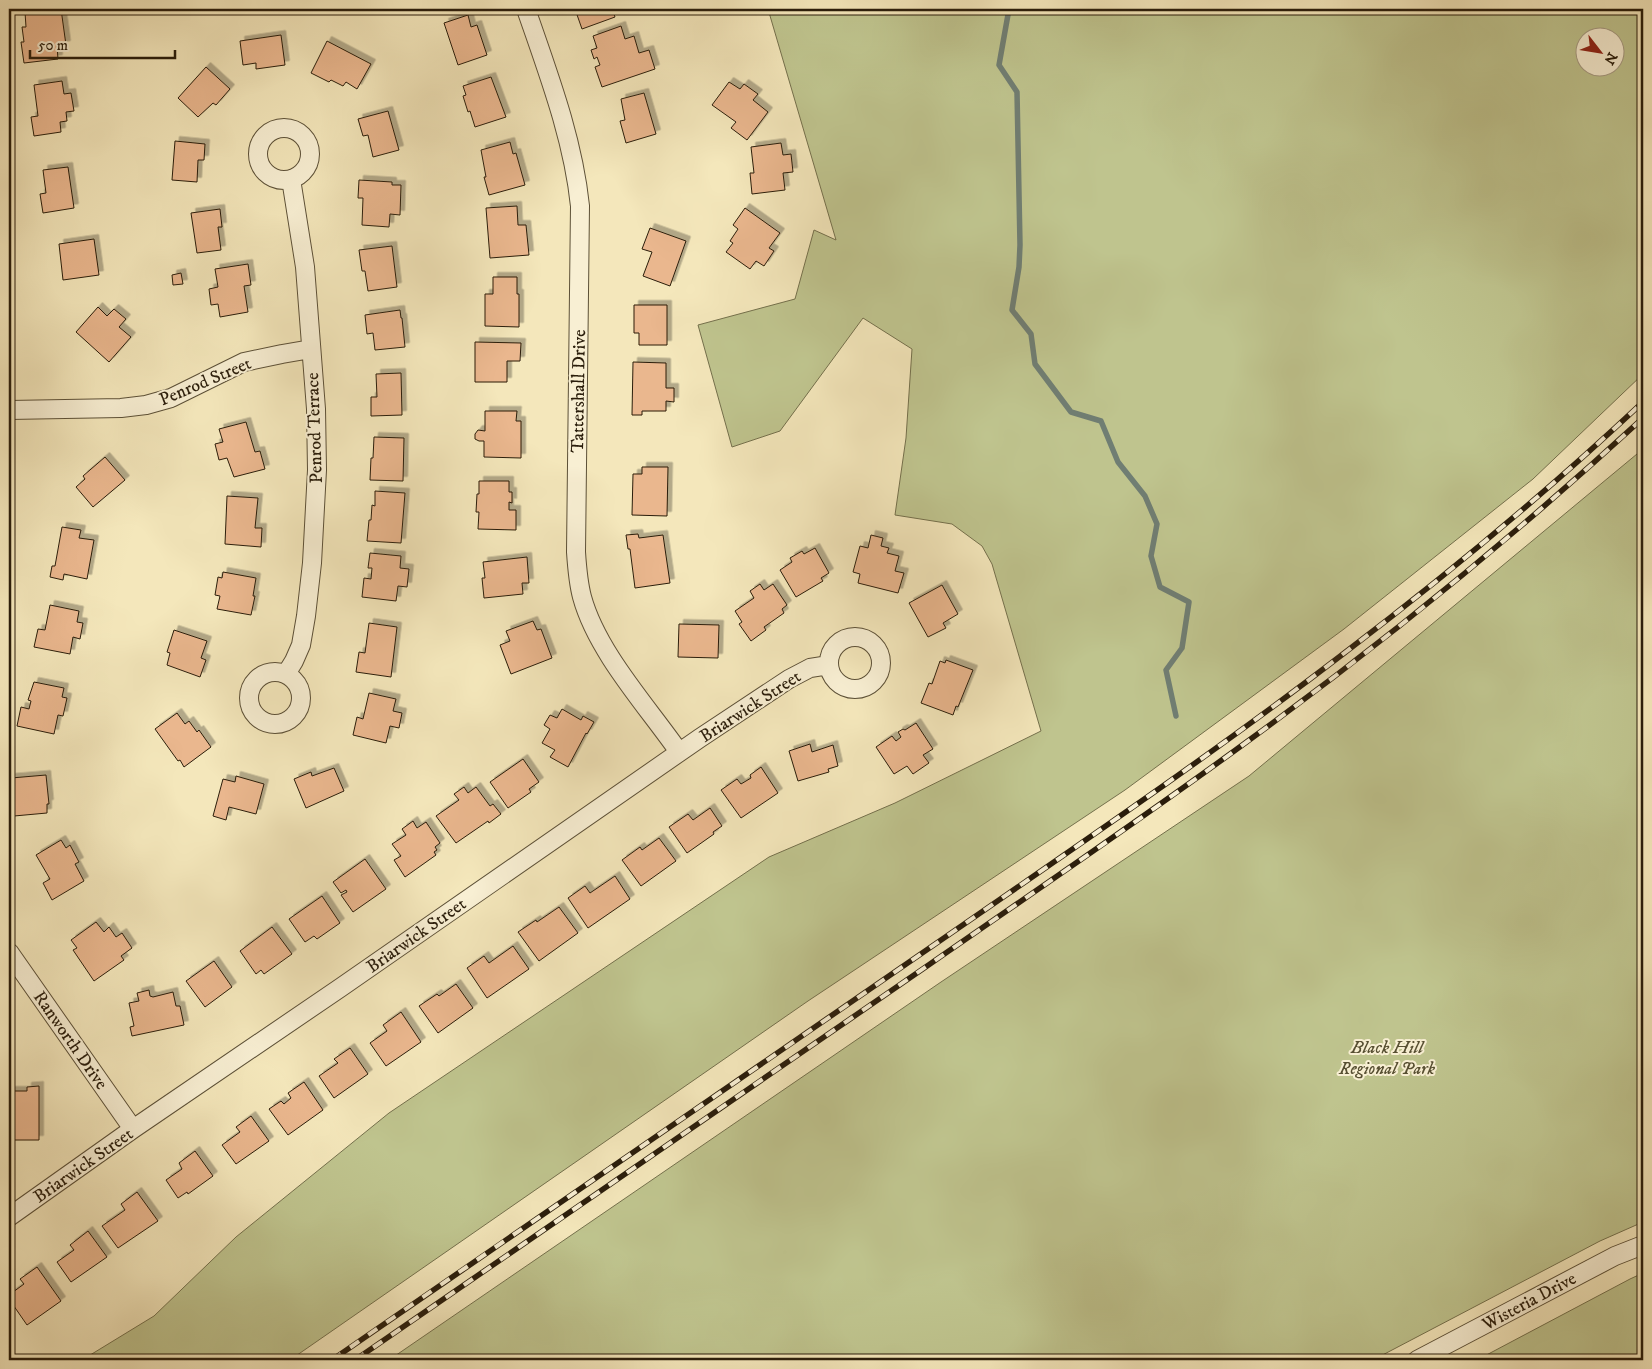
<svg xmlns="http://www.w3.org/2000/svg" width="1652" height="1369" font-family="'IM FELL DW Pica',serif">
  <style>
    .green { fill: #bfc48e; stroke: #74704c; fill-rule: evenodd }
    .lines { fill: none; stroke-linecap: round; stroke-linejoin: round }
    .stream { stroke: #707e73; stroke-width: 5.5 }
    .building { fill: #eab78e; stroke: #2a1d0b; filter: url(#shadow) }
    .street-casing { stroke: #5c5037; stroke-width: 20 }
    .street { stroke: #f8efd3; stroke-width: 18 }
    .rail-casing { stroke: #2a1d0b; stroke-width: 5.5 }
    .rail { stroke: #f8efd3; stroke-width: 4; stroke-dasharray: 11; stroke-linecap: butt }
    .labels { text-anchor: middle; stroke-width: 4; stroke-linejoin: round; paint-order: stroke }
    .street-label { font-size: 18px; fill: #2a1d0b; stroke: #f8efd3 }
    .park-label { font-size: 18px; font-style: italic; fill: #574f32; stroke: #f8efd3 }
  </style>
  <defs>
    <filter id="shadow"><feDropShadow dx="4.5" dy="-4.5" stdDeviation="0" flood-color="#0004"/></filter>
  </defs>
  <rect width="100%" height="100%" fill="#f4e7bb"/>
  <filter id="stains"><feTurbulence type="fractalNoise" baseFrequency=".004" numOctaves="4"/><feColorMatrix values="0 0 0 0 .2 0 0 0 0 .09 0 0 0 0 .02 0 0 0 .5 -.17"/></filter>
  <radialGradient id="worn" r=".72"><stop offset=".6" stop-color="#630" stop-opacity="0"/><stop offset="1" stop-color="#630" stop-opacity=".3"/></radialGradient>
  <path class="green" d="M768,9h875v365l-110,105 -189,150 -219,161 -317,211 -518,359h-208l72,-44 82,-79 153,-124 380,-256 126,-54 146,-72 -49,-167 -10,-18 -30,-22 -57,-9 11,-77 6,-89 -49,-31 -83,113 -48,16 -34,-122 97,-26 19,-69 22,10zM1584,38h30v30h-30z
    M1643,449v773l-43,19 -227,119h-984l552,-378 308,-206z
    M1643,1273v87h-166l153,-81z"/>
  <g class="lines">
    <path class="stream" d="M1009,9l-10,56 18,27 3,153 -1,22 -7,43 19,24 4,30 36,48 30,9 17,41 27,34 12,28 -6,32 9,31 29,15 -7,46 -16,22 10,46"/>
  </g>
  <path class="building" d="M51,9h10l5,36 -9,1 1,13 -34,4 -3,-21h3l-2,-15h4l-1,-15z
    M80,9h9l1,2 -10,1z
    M575,9h37l3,8 -33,12z
    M468,15l3,12 6,-2 10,30 -29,10 -14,-42z
    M621,26l4,13 9,-3 5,17 10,-3 6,19 -53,18 -7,-20 5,-2 -3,-8 -3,2 -3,-9 6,-2 -4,-12z
    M281,35l4,30 -29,4v-6l-13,2 -3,-24z
    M327,41l44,23 -14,25 -11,-7 -3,4 -12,-6 -2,2 -18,-9z
    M206,67l24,22 -14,16 -3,-2 -15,14 -20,-19z
    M491,77l15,40 -31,10 -5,-16 -2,1 -5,-16 3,-1 -3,-9z
    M62,81l2,13 7,-1 3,18 -8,1 1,9 -7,1 1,10 -27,4 -3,-19 7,-1 -4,-31z
    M729,82l11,7 4,-5 14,10 -5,6 15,12 -21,28 -16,-12 5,-6 -24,-17z
    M644,93l12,41 -30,9 -6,-22 5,-1 -4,-21z
    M388,111l11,39 -26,7 -5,-22 -5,1 -5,-17z
    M175,141l30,3 -1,16h-6l-1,22 -25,-2z
    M510,142l3,12 3,-1 9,32 -36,10 -5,-18h2l-5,-27z
    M781,143l2,12 8,-1 2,18 -10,1 2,17 -33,4 -2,-21h4l-3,-26z
    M68,167l6,41 -31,5 -3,-19 6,-1 -3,-23z
    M359,180l33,2v3h9l-1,30 -10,-1 -1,13 -27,-2 1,-27h-5z
    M517,206l1,19h8l3,30 -39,3 -4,-50z
    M745,208l35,25 -11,15 5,3 -10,15 -8,-5 -6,8 -24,-17 7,-9 -3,-2 8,-12 -5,-4z
    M220,209l2,18h-4l3,23 -24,3 -6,-40z
    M650,228l36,13 -16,45 -27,-10 9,-24 -10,-3z
    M94,239l5,36 -36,5 -4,-36z
    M392,246l5,41 -29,4 -3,-20h-3l-3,-21z
    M248,264l3,21 -7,1 4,26 -28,5 -2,-13 -7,1 -2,-16 9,-2 -3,-18z
    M181,273l2,11 -10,1 -1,-10z
    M493,277h24v17h2v33l-34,-1v-32h8z
    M634,305h33v40h-28v-12h-5z
    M98,307l9,9 7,-7 12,10 -7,8 12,10 -22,25 -33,-30z
    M400,310l1,8h1l3,29 -30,3 -2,-17 -6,1 -2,-19z
    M475,342l46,1 -1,18h-13v21h-32z
    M633,362l33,1v25h8v14l-8,-1v10h-24v4h-10z
    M401,373l1,42 -31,1v-19h6l-1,-23z
    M485,411h32l-1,10h5v37l-37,-1v-16h-5l-4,-2v-5l3,-4 7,1z
    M246,422l9,30 5,-1 5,18 -31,8 -7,-19 -8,2 -4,-16 8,-2 -4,-13z
    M374,437l30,1 -1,43 -33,-1 1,-22h2z
    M105,457l20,23 -32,27 -17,-20 9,-8 -2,-3z
    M642,467h26l-1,49 -35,-1 1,-41h9z
    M479,481h30v11h3v11l-3,-1v8h7v20l-38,-1 1,-17h-3l1,-18h2z
    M375,491l30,2 -4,50 -34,-2 2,-21h2l1,-15 3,1z
    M227,496l31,2 -3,30h7l-1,19 -36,-3z
    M62,527l19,3 -2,8 15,2 -7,39 -23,-5 -1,6 -13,-3 2,-11h3z
    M638,534l1,4 24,-3 7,48 -35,5 -5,-39h-2l-2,-14z
    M871,535l12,3 -2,8 8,2 -2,5 12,3 -4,15 9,2 -6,20 -40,-10 2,-9 -7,-2 7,-26 8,2z
    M815,548l14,25 -8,5 2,3 -27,16 -16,-27 12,-8 -2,-4 12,-7 2,3z
    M370,553l31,3 -1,12 9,1 -2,18 -9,-1 -2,15 -34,-4 2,-19 7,1 1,-11h-4z
    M527,557l2,26h-7l1,11 -39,4 -2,-20h3l-2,-16z
    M223,572l33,6 -3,18h2l-4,19 -34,-6 3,-13 -5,-1 3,-18 4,1z
    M760,584l4,6 9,-6 14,21 -5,4 2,4 -20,14 2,3 -15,11 -12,-17 3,-2 -7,-11 19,-13 -4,-7z
    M942,585l16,29 -15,9 3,5 -18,9 -19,-34z
    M50,605l29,6 -2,11 6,1 -3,16 -7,-2 -3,17 -36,-7 4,-18 7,1z
    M533,621l4,9 4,-1 11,29 -41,16 -11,-29 10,-4 -4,-10z
    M369,623l28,4 -6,50 -35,-5 3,-20 6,1z
    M679,624l40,1 -1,33 -40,-1z
    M174,630l33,11 -6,17 5,2 -6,17 -33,-12 3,-12 -3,-1z
    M946,660l27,10 -15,37 -2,-1 -3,9 -32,-12 8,-20 3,1 8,-23 5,2z
    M34,682l30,6 -2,9 5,1 -4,18 -5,-1 -4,19 -37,-8 4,-19 8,2 2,-8 -3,-1z
    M369,693l27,6 -3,12 9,2 -3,15 -9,-2 -4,17 -33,-8 4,-18 6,2z
    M562,709l19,11 2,-4 11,6 -7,12 -1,-1 -18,34 -18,-10 5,-7 -13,-7 8,-14 -6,-4 6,-10 7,3z
    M177,713l8,11 4,-3 8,11 2,-2 12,17 -27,20 -4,-7 -2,1 -23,-32z
    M916,723l17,26 -10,6 6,8 -16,11 -6,-8 -13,8 -18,-27 16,-11 4,5 5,-4 -3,-5 5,-3 2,1z
    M810,744l2,8 21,-7 5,21 -10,3 1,3 -31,9 -9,-30z
    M523,759l16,23 -10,7 2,3 -23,16 -18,-26z
    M761,767l17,26 -37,25 -20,-28 16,-11 4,5 10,-6 -1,-3z
    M334,768l10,23 -38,17 -12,-29 17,-7 1,4z
    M46,775l3,29h-2v9l-33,3 -3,-38z
    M236,776l28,8 -8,30 -27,-7 -3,13 -13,-4 10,-37 12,3z
    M464,787l4,6 8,-6 14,19 3,-2 8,10 -12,9 -1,-2 -32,22 -20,-27 23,-16 -5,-6z
    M710,808l12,18 -9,6 1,2 -27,19 -18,-26 19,-13 5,6z
    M413,821l4,7 9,-6 14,21 -5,4 2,3 -3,2 2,3 -31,22 -11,-17 7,-4 -9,-12 14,-9 -4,-6z
    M659,838l17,23 -35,25 -19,-26 18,-13 2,3z
    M61,840l5,8 4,-3 9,17 -4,2 9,17 -32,19 -9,-17 7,-4 -14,-24z
    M365,859l21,30 -33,23 -12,-17 6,-3 -1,-2 -5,3 -8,-11z
    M615,876l15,23 -42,29 -20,-30 17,-12 5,7z
    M322,896l18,27 -23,16 -3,-3 -9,6 -16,-23z
    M559,907l19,26 -39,28 -21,-29 18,-12 1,2z
    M96,922l8,10 5,-5 7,10 6,-4 10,15 -11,8 3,4 -30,21 -21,-31 4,-2 -6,-8z
    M272,927l20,27 -28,20 -3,-4 -5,4 -16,-23z
    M513,946l16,23 -42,29 -20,-30 17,-12 5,7z
    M214,961l18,26 -27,20 -19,-26z
    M456,984l17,24 -35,25 -19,-27 18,-12 2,2z
    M149,990l1,6 3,1 20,-5 3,14h4l4,19 -52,11 -2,-9 4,-1 -5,-23 10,-2 -2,-8z
    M401,1012l20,30 -35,24 -16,-23 17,-12 -4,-6z
    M350,1048l18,26 -34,24 -15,-22 19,-13 -4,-4z
    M304,1082l19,28 -35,25 -19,-26 12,-8 3,3 7,-6 -3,-5z
    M39,1086v54h-30v-49h18v-4z
    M251,1116l18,25 -33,23 -14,-19 18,-13 -4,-5z
    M195,1151l18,25 -25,18 -1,-2 -9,6 -12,-18 16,-11 -3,-6z
    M137,1192l21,29 -40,27 -16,-22 23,-16 -4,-6z
    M88,1231l19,26 -36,25 -14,-20 17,-12 -4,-5z
    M37,1267l24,34 -34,24 -18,-26v-4l15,-11 -4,-5z"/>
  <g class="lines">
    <defs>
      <path id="street" d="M526,9c22,64 47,129 54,197l-4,346c1,15 2,30 6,45 15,55 65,109 97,155
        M258 154a26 26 0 1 1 52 0a26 26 0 1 1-52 0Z
        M9,410l112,-2 25,-3 25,-7 73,-36 38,-8 29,-5
        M829 663a26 26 0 1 1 52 0a26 26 0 1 1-52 0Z
        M249 698a26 26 0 1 1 52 0a26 26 0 1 1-52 0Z
        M286,674l8,-13 7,-16 5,-29 6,-53 5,-93 -1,-61 -11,-142 -14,-88
        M9,952l124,177
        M9,1217l124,-88 207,-141 360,-250 89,-59 21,-11 19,-3
        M1417,1360l198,-104 28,-11"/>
    </defs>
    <use href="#street" class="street-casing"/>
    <use href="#street" class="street"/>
    <defs>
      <path id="rail" d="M332,1360c208,-144 417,-287 625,-431 130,-90 261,-179 386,-275 104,-79 205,-163 300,-252
        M355,1360c192,-132 383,-264 575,-396 108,-75 216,-148 322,-226 136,-99 267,-206 391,-320"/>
    </defs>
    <use href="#rail" class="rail-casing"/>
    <use href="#rail" class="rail"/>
  </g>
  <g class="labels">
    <g class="street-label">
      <text transform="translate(205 381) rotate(-23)" y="6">Penrod Street</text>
      <text transform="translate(578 391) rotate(-89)" y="6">Tattershall Drive</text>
      <text transform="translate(314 428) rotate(-92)" y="6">Penrod Terrace</text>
      <text transform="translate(750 706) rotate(-33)" y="6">Briarwick Street</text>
      <text transform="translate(416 935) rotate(-35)" y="6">Briarwick Street</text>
      <text transform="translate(71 1040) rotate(55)" y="6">Ranworth Drive</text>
      <text transform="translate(83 1165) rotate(-35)" y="6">Briarwick Street</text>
      <text transform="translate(1529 1301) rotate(-28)" y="6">Wisteria Drive</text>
    </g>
    <g class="park-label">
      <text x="1387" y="1053">Black Hill<tspan x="1387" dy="21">Regional Park</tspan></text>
    </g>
  </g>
  <rect width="1652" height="1369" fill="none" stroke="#f4e7bb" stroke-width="30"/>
  <rect x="10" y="10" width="1632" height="1349" fill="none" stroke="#2a1d0b" stroke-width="2.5"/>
  <rect x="15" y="15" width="1622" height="1339" fill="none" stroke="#2a1d0b"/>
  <g transform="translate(1600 52) rotate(121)"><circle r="24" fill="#f8efd3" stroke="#a69b83"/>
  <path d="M0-4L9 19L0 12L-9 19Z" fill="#8f2418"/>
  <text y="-8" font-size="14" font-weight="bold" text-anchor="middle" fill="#2a1d0b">N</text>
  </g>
  <path d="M30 50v8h145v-8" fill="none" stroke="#2a1d0b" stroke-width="2.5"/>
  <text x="38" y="50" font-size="15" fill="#2a1d0b" stroke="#f8efd3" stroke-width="4" paint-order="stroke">50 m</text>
  <rect width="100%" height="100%" filter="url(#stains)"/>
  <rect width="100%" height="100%" fill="url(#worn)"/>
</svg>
